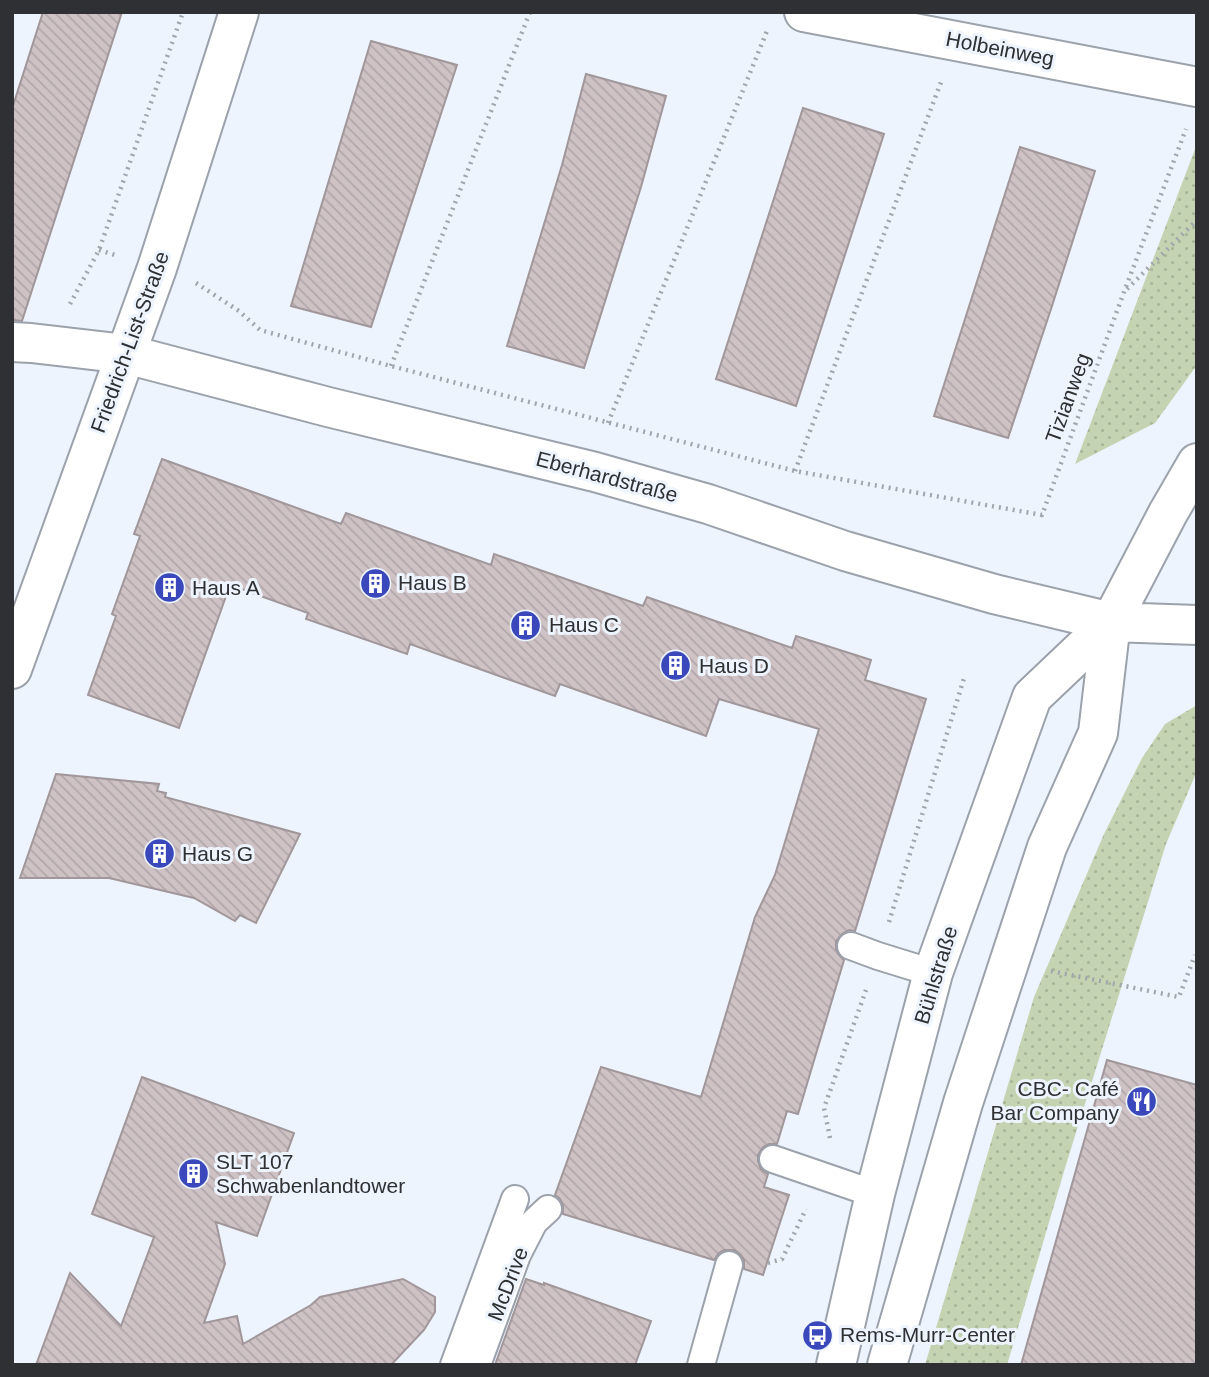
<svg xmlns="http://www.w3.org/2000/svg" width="1209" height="1377" font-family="Helvetica,sans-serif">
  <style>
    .grass { fill: url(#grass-dots) }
    .building { fill: url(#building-back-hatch); stroke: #a19699; stroke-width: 2 }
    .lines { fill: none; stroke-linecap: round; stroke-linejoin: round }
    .lane-casing { stroke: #9ca2ab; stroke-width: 30 }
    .street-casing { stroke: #9ca2ab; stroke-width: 42 }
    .secondary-casing { stroke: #9ca2ab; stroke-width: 42 }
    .path { stroke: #a1a6ad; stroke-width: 4.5; stroke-dasharray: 2 5; stroke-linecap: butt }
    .lane { stroke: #fff; stroke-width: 26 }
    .street { stroke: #fff; stroke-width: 38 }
    .secondary { stroke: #fff; stroke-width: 38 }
    .labels { text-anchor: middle; stroke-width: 6; stroke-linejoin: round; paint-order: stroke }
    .street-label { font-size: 21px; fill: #2e3033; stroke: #edf4fd }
    .poi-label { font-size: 21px; fill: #2e3033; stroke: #edf4fd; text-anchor: start }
  </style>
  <defs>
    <pattern id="grass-dots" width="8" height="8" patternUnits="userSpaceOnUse" patternTransform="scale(1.75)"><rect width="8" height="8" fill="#c4d4b2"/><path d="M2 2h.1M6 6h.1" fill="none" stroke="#a9b69a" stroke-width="1.8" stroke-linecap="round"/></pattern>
    <pattern id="building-back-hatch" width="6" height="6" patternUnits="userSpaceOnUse" patternTransform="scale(1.75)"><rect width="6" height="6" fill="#cec2c5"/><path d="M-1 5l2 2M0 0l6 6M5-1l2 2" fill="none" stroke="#b1a7aa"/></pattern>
  </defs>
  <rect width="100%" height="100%" fill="#edf4fd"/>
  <path class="grass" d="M1197,144v221l-42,58 -80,41z
    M1197,705v66l-31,73 -101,324 -58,197h-82l109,-368 70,-163 38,-76 23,-34z"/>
  <path class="building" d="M43,12h79l-100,309 -10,-1v-211z
    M371,41l86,24 -86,262 -80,-21z
    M586,74l80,22 -25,91 -57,181 -77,-22 55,-181z
    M803,108l81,26 -88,272 -80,-27z
    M1020,147l75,24 -43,135 -44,132 -74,-22z
    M162,459l179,65 5,-11 145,52 3,-11 149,52 4,-9 145,51 4,-12 75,24 -6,20 61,19 -71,232 -6,-1 -7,4 -6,7v8l3,6 5,5 -46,154 -11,-3 -10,33h-8l-6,3 -5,8v6l3,8 7,5 -4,13 25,8 -26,80 -19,-6v-9l-4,-6 -6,-4h-10l-5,3 -5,7 -151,-46v-9l-3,-6 -5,-4 46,-128 100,30 54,-180 20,-42 44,-146 -100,-30 -13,37 -146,-52 -5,12 -145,-52 -3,10 -101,-35 2,-6 -78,-28 -51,143 -91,-33 28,-79 -4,-2 28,-78 -6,-2z
    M56,774l103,10 -2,7 9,2 -1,4 135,37 -44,89 -16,-8 -5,6 -41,-23 -85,-20h-89z
    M1107,1060l90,25v280h-176z
    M142,1077l152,56 -37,103 -41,-14 9,42 -21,59 33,-7 6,28 68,-39 9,-8 83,-18 32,18v15l-11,18 -33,35h-355l34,-92 51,53 33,-89 -62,-23z
    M526,1279l18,6v-2l107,38 -16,44h-140z"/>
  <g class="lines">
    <defs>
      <path id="lane" d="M851,946l27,10 55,17
        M773,1159l102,35
        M454,1365l61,-166
        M477,1365l40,-110 17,-33 14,-13
        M701,1365l28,-100"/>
      <path id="street" d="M804,12l393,75
        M12,342l19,1 95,11 202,53 267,65 113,32 137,47 149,43 117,28
        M12,669l145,-401 82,-256"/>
      <path id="secondary" d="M1111,622l86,3
        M836,1365l39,-171 58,-221 99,-276 79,-75 57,-109 29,-50
        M887,1365l76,-262 84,-256 51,-114 13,-111"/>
    </defs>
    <use href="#lane" class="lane-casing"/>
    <use href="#street" class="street-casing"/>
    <use href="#secondary" class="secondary-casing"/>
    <path class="path" d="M99,250l16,5
      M196,283l43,28 21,19 131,36 404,105 247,44 82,-223 62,-163
      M1127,289l70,-69
      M70,304l29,-54 84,-238
      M391,366l139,-354
      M608,423l159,-392
      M795,471l146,-389
      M889,922l76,-247
      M1051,971l128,26 16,-42
      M830,1138l-6,-30 42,-118
      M768,1263l14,-4 24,-50"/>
    <use href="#lane" class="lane"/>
    <use href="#street" class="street"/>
    <use href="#secondary" class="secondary"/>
  </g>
  <defs>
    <symbol id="building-disc" viewBox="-11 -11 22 22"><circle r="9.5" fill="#3a48bb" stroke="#edf4fd"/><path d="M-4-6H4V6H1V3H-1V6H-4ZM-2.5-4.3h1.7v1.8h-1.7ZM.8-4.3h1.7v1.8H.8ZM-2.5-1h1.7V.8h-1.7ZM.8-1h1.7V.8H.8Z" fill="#fff"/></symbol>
    <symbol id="restaurant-disc" viewBox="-11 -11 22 22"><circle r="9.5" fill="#3a48bb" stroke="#edf4fd"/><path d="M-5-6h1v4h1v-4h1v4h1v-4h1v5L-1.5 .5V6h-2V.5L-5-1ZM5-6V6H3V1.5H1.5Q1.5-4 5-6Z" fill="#fff"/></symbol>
    <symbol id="bus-disc" viewBox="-11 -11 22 22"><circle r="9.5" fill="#3a48bb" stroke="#edf4fd"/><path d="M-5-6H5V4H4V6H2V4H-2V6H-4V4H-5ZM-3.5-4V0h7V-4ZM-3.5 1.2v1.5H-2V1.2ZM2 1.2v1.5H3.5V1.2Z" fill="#fff"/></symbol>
  </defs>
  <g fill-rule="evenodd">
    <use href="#building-disc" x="358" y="566" width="35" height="35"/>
    <use href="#building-disc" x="152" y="570" width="35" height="35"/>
    <use href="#building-disc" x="508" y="608" width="35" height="35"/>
    <use href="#building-disc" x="658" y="648" width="35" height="35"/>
    <use href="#building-disc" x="142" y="836" width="35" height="35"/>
    <use href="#restaurant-disc" x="1124" y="1084" width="35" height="35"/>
    <use href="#building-disc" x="176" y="1156" width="35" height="35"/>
    <use href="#bus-disc" x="800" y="1318" width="35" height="35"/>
  </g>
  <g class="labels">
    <g class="street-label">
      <text transform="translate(1000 49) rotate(11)" y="7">Holbeinweg</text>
      <text transform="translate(130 342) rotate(-70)" y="7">Friedrich-List-Straße</text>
      <text transform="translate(1068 398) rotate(-70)" y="7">Tizianweg</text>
      <text transform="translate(607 477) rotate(15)" y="7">Eberhardstraße</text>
      <text transform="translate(936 975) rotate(-73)" y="7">Bühlstraße</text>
      <text transform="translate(508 1284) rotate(-69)" y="7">McDrive</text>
    </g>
    <g class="poi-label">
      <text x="398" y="590">Haus B</text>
      <text x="192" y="595">Haus A</text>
      <text x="549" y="632">Haus C</text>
      <text x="699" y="673">Haus D</text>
      <text x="182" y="861">Haus G</text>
      <text x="1119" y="1096" text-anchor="end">CBC- Café<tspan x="1119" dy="24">Bar Company</tspan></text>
      <text x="216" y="1169">SLT 107<tspan x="216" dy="24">Schwabenlandtower</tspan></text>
      <text x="840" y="1342">Rems-Murr-Center</text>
    </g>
  </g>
  <rect width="1209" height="1377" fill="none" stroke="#2e3033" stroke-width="28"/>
</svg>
